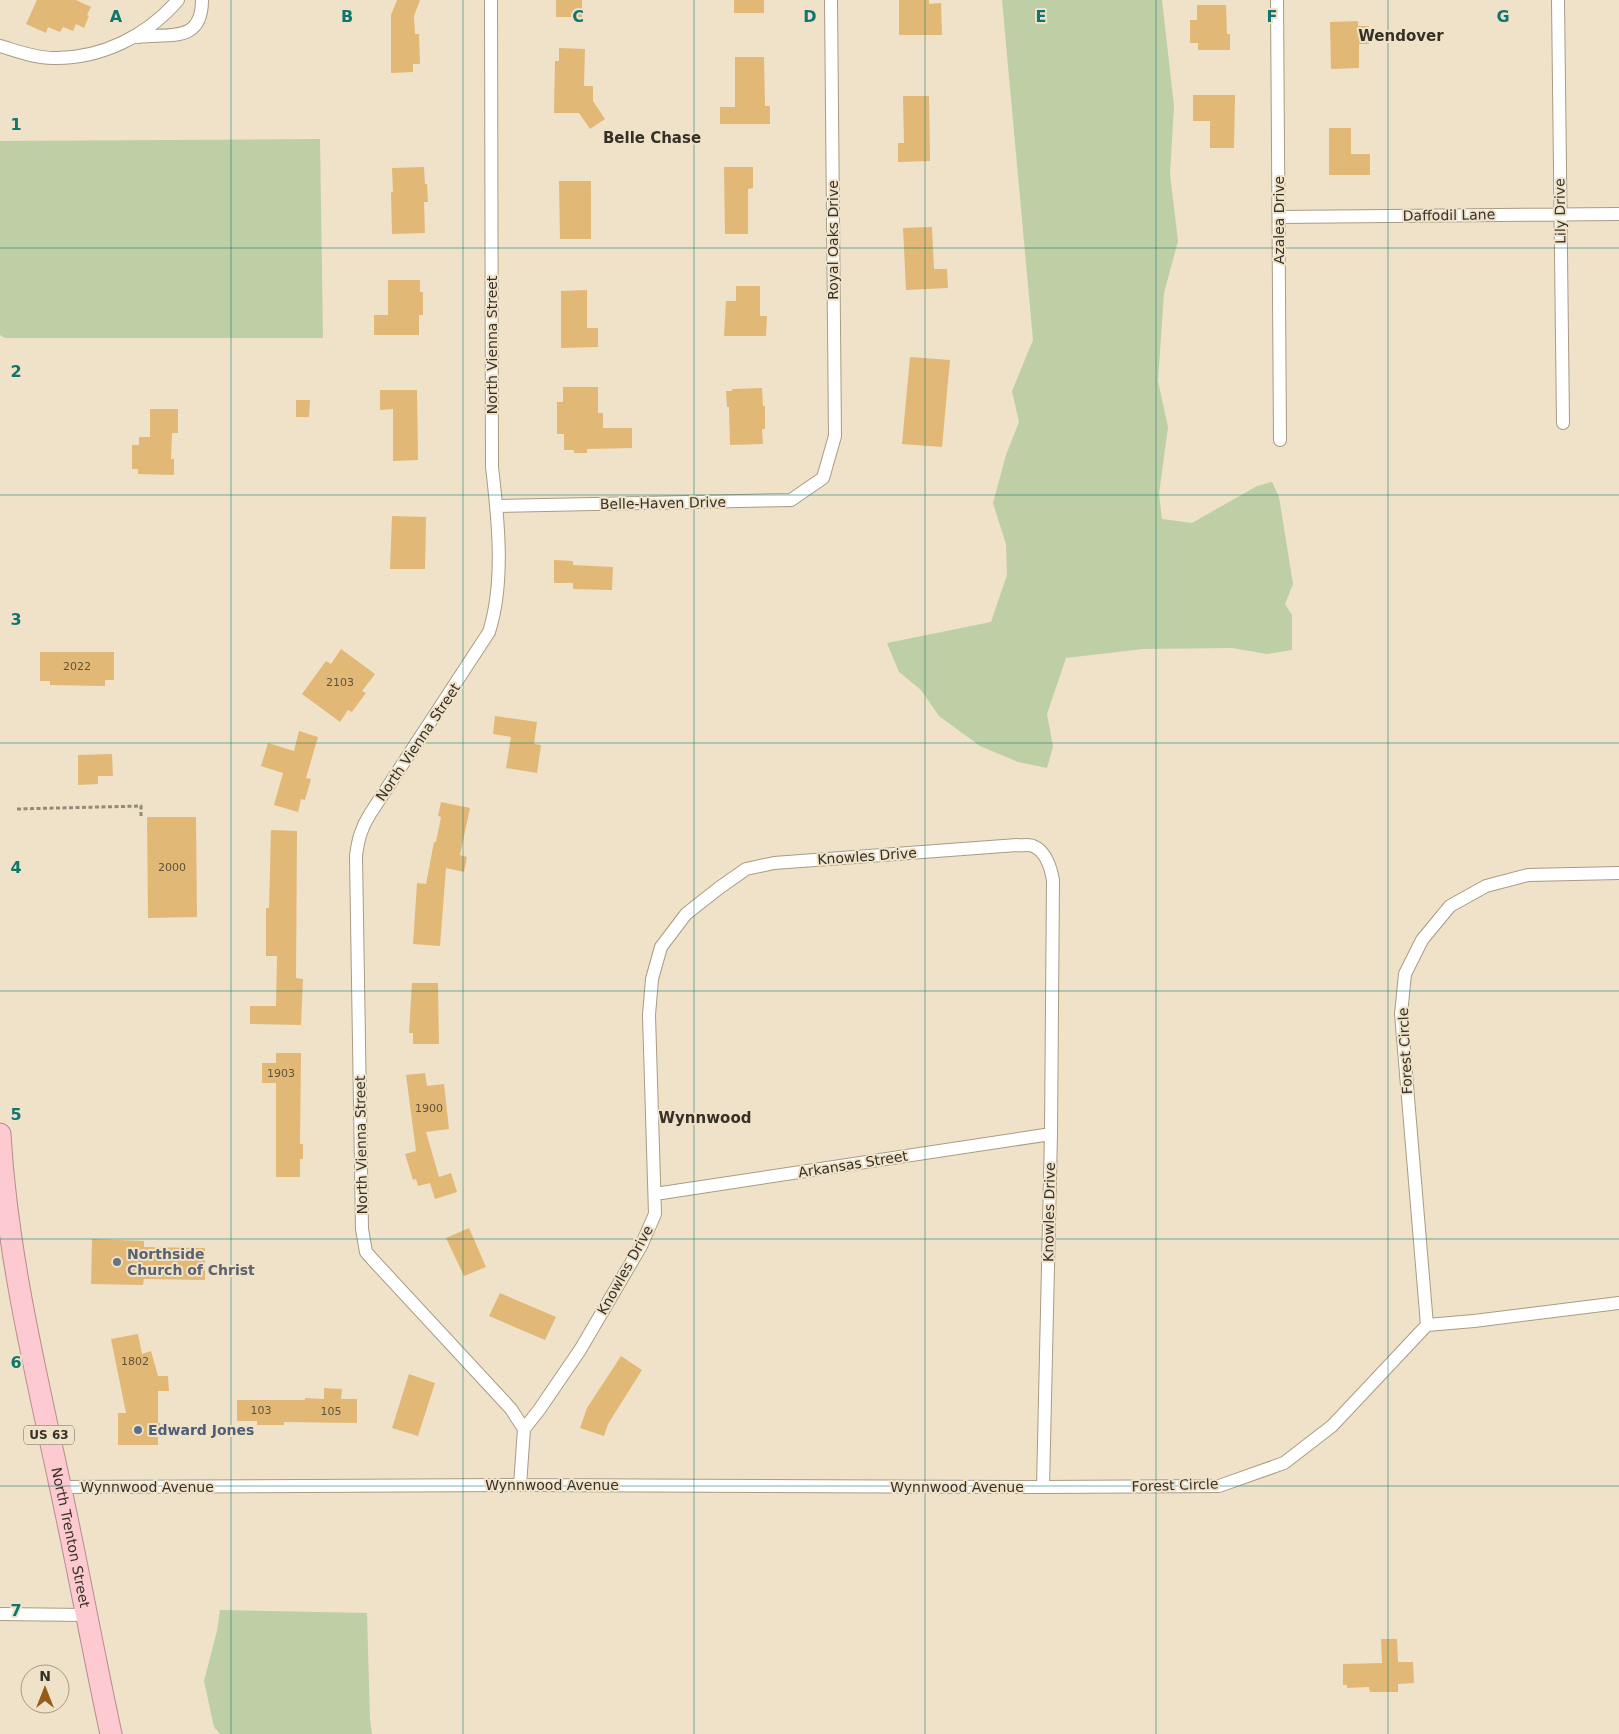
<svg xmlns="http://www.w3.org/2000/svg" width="1619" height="1734" font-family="'DejaVu Sans',sans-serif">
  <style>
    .green { fill: #becea5 }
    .building { fill: #e2b876 }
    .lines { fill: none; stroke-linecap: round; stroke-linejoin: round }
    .minor-casing { stroke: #a89c84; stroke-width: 14 }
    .trunk-casing { stroke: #b78c8d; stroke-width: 23 }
    .path { stroke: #938a78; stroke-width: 3; stroke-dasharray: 4 2.5; stroke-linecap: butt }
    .minor { stroke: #fff; stroke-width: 12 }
    .trunk { stroke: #fccad0; stroke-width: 21 }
    .grid { fill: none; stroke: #0f766e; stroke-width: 1; stroke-opacity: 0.55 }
    .worship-dot { fill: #6b7280; stroke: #efe2c9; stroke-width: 2 }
    .service-dot { fill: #5c6f8a; stroke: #efe2c9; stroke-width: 2 }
    .labels { text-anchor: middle; stroke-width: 4; stroke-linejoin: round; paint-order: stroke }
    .number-label { font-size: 11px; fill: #61533b }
    .shield { fill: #efe2c9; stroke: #6e6658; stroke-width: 1 }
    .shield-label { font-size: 12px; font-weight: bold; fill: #363127 }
    .street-label { font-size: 14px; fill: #363127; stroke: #efe2c9 }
    .worship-label { font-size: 14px; font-weight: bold; fill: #5b616d; stroke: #efe2c9; text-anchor: start }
    .service-label { font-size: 14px; font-weight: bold; fill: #4e5e75; stroke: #efe2c9; text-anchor: start }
    .neighbourhood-label { font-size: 15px; font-weight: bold; fill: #363127; stroke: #efe2c9 }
    .grid-label { font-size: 16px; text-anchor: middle; font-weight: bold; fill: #0f766e; stroke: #efe2c9; stroke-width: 4; stroke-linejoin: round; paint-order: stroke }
  </style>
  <rect width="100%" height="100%" fill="#efe2c9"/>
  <path class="green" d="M1002,0h160l12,106 -4,68 8,67 -14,52 -6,88 10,46 -9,67 3,25 30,4 65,-37 15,-4 7,15 14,87 -8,20 7,11v35l-25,4 -35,-6 -89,1 -77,9 -19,56 6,33 -6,21 -29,-6 -38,-16 -41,-30 -18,-26 -22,-18 -12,-29 104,-21 16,-47 -1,-31 -13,-41 13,-48 13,-33 -7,-31 21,-51z
    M320,139l3,199h-318l-5,-3v-194z
    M220,1610l147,3 3,106 2,15h-152l-6,-7 -10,-46 13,-50z"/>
  <path class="building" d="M37,0h39l15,7 -4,8 2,1 -5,12 -8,-4 -3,7 -10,-4 -3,5 -12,-5 -2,6 -20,-9z
    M397,0h23l-6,16 1,18h4l1,30h-7v8l-22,1v-58z
    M556,0h26v17h-26z
    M734,0h30v13h-30z
    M899,0h30v4l12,-1 1,32h-43z
    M1197,5h29l1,29h3v16h-32v-7h-8v-23h7z
    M1358,21v5h11v18h-10v24l-28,1 -1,-47z
    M559,48l26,1 -1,37h9v15l12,18 -15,10 -11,-16h-25l1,-52h4z
    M735,57h29l1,49h5v18h-50v-17h15z
    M1193,95h42l-1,53h-24v-27h-17z
    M903,96h26l1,65 -32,1v-19h6z
    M1329,128h22v26h19v21h-41z
    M424,167l1,17h2l1,18h-4l1,31 -33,1 -1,-42h2l-1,-24z
    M724,167h29v21l-5,1v45h-23z
    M559,181h32v58h-31z
    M932,227l2,42h13l1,19 -42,2 -3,-62z
    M388,280h32v12h3v23h-4v20h-45v-20h14z
    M736,286h24v30h7l-1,20h-42l2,-35h10z
    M587,290v38h11v19l-37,1v-57z
    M910,357l40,3 -8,87 -40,-3z
    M563,387h35v26h5v15h29v20l-45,1v4h-13v-3h-10v-16h-7v-32h6z
    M762,388l1,18h2v23h-3l1,15 -33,1 -1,-38h-2l-1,-16h6v-2z
    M380,390h37l1,70 -25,1v-52l-13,1z
    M296,400h14l-1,17h-13z
    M150,409h28v24h-6l-1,26h3v16l-36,-1v-5h-6v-24h7v-8h11z
    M392,516l34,1 -1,52h-35z
    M554,560l19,1v4l40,2 -1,23 -39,-1v-6h-19z
    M341,649l34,25 -13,17 4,2 -14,19 -4,-2 -8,12 -38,-28 24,-33 5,3z
    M40,652h74v28h-9v6l-55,-1v-4h-10z
    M495,716l42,6 -3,22 7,1 -4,28 -31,-5 5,-31 -18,-3z
    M299,731l19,6 -12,41 5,1 -6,21 -4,-1 -3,13 -24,-7 9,-32 -22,-7 7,-23 26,8z
    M112,754l1,22h-15v8l-20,1v-30z
    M441,802l29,6 -10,47 7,2 -3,15 -18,-4 -6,78 -27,-2 4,-61 9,1 8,-42h2l5,-25 -3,-1z
    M147,817h49l1,100 -49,1z
    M271,830l26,1 -1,147 7,1 -2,46 -51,-1v-18h26l1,-50h-11v-48h3z
    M412,983h26l1,61h-26v-11h-4z
    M276,1053h25l-1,91h3v15h-3v18h-24v-94h-14v-20h14z
    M425,1073l2,13 17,-2 5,45 -23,3 13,45 12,-4 6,19 -22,7 -5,-16 -12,3 -2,-7 -3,1 -8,-26 11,-3 -10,-76z
    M469,1228l17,39 -22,9 -18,-38z
    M92,1239l52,2v6l61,1v32l-61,-1 -1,6 -52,-1z
    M500,1293l56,24 -11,23 -56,-24z
    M138,1334l4,20 9,-3 7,25h10l1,15h-11v32h2v12h-2v10h-40v-32h8l-15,-74z
    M621,1356l21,14 -34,54 -4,12 -24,-8 7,-20z
    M409,1374l26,9 -17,53 -26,-8z
    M324,1388l18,1 -1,10h16v24l-73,-1v3h-27v-4h-20v-21h68v-2l19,1z
    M1381,1639h16l1,23h15l1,21 -16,1v8h-28l-1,-5 -22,1v-3h-4v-21l39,-1z"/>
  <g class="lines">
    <defs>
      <path id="minor" d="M491,0l1,467c6,51 13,115 -3,165l-119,182c-9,14 -12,26 -14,42l6,373 4,23 8,9 137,148 13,20
        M1277,0l3,440
        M1558,0l5,423
        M138,37c31,-4 64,7 64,-37
        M0,46c17,5 35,12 53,12 48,1 94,-22 125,-58
        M1279,217l340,-3
        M497,506l294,-6 32,-22 12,-42 -4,-436
        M1619,873l-91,2 -42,11 -36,20 -28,34 -17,34 -4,40 26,311 47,-4 145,-18
        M655,1194l396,-60
        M520,1485l4,-56 15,-19 41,-60 61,-104 14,-32 -6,-199 3,-36 9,-32 25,-33 33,-26 27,-19 28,-6 243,-18c4,1 12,-1 16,1 13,5 18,23 20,34l-2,254 -8,353
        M60,1487l460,-2 523,2 176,-1 65,-23 48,-37 95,-101
        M0,1614l85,1"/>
      <g id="trunk">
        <path id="s1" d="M0,1134c7,119 35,235 60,351 18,83 33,166 51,249"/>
      </g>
    </defs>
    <use href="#minor" class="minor-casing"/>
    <use href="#trunk" class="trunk-casing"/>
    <path class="path" d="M17,809l124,-3v11"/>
    <use href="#minor" class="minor"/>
    <use href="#trunk" class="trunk"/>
  </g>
  <path class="grid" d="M231,0v1734M463,0v1734M694,0v1734M925,0v1734M1156,0v1734M1388,0v1734M0,248h1619M0,495h1619M0,743h1619M0,991h1619M0,1239h1619M0,1486h1619"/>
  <circle class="worship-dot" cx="117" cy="1262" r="5"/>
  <circle class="service-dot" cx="138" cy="1430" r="5"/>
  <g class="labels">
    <g class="number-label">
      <text x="77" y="670">2022</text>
      <text x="340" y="686">2103</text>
      <text x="172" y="871">2000</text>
      <text x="281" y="1077">1903</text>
      <text x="429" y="1112">1900</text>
      <text x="135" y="1365">1802</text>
      <text x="261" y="1414">103</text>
      <text x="331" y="1415">105</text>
    </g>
    <rect class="shield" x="24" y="1425.5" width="50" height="19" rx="4"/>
    <g class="shield-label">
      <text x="49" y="1439">US 63</text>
    </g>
    <g class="street-label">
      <text transform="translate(1560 211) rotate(-91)" y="5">Lily Drive</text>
      <text transform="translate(1449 215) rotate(-1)" y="5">Daffodil Lane</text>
      <text transform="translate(1279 220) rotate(-90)" y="5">Azalea Drive</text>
      <text transform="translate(833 240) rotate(-90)" y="5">Royal Oaks Drive</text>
      <text transform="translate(492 345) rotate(-90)" y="5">North Vienna Street</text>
      <text transform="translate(663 503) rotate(-1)" y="5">Belle-Haven Drive</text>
      <text transform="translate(418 742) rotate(-56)" y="5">North Vienna Street</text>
      <text transform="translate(867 856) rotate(-4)" y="5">Knowles Drive</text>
      <text transform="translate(1405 1051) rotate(-93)" y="5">Forest Circle</text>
      <text transform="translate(361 1145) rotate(-91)" y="5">North Vienna Street</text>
      <text transform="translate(853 1164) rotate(-9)" y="5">Arkansas Street</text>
      <text transform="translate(1049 1212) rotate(-89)" y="5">Knowles Drive</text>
      <text transform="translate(625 1270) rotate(-61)" y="5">Knowles Drive</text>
      <text x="552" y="1490">Wynnwood Avenue</text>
      <text transform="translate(1175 1485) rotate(-2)" y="5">Forest Circle</text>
      <text x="147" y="1492">Wynnwood Avenue</text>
      <text x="957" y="1492">Wynnwood Avenue</text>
      <text dy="5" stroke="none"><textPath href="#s1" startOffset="410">North Trenton Street</textPath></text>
    </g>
    <g class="worship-label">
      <text x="127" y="1259">Northside<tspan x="127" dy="16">Church of Christ</tspan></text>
    </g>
    <g class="service-label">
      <text x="148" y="1435">Edward Jones</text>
    </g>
    <g class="neighbourhood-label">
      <text x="1401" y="41">Wendover</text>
      <text x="652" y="143">Belle Chase</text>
      <text x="705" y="1123">Wynnwood</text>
    </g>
  </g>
  <g class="grid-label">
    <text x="116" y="22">A</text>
    <text x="347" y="22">B</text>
    <text x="578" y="22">C</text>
    <text x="810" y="22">D</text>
    <text x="1041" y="22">E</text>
    <text x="1272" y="22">F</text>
    <text x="1503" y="22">G</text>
    <text x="16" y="130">1</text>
    <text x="16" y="377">2</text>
    <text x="16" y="625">3</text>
    <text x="16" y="873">4</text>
    <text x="16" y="1120">5</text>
    <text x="16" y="1368">6</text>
    <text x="16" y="1616">7</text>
  </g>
  <g transform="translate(45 1689)"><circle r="24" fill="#efe2c9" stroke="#a59b88"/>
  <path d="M0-4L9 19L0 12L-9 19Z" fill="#955b19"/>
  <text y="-8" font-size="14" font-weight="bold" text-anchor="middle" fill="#363127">N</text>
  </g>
</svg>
